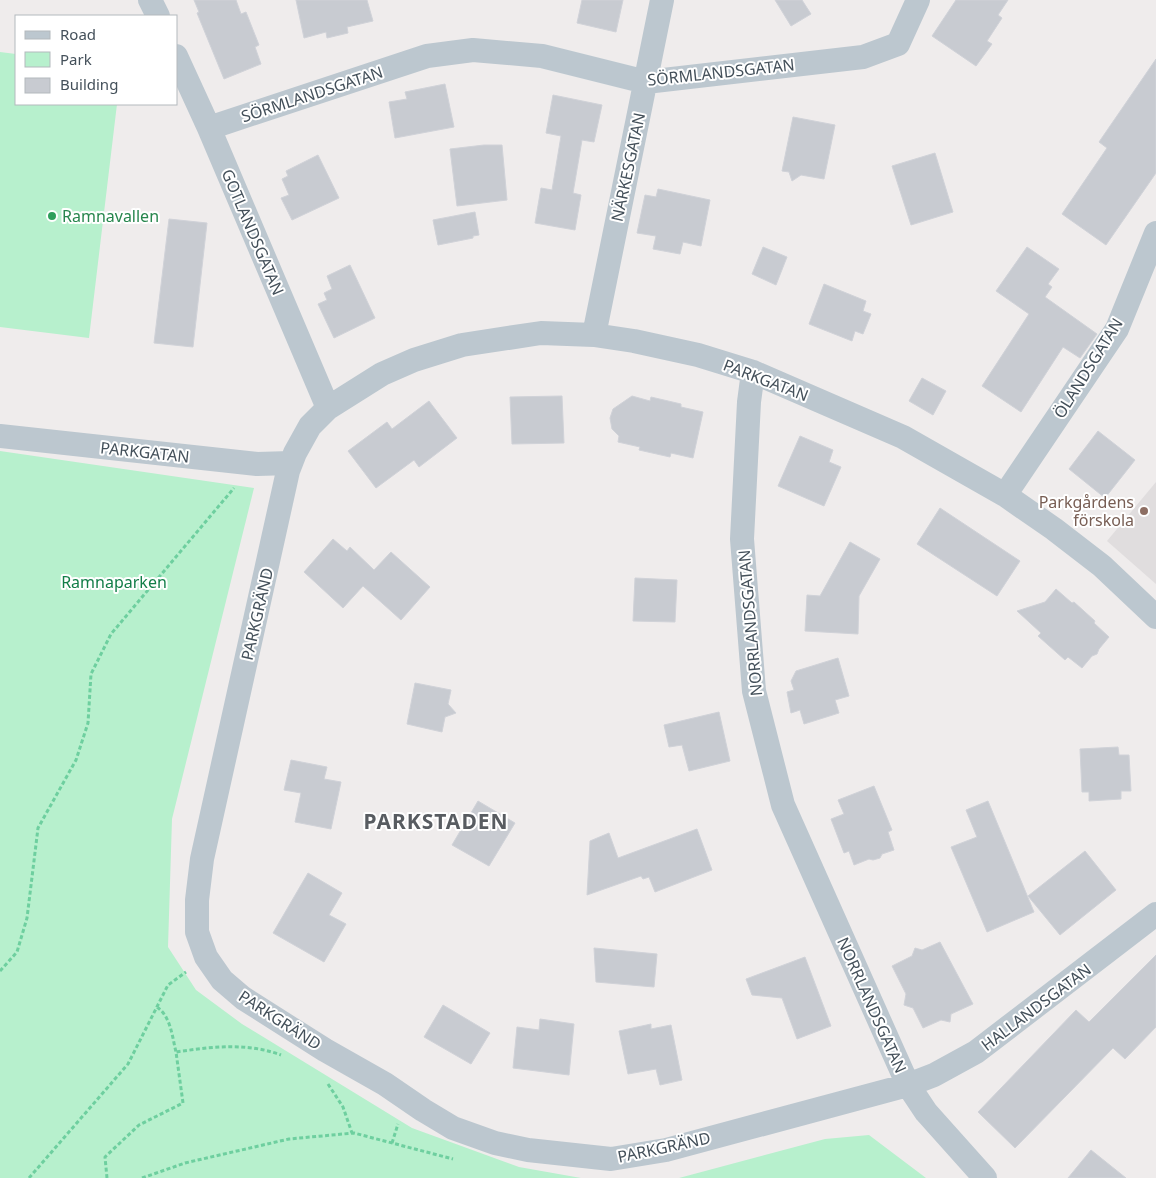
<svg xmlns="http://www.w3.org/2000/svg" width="1156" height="1178" font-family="'Noto Sans',sans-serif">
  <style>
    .education { fill: #e0ddde }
    .green { fill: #b7f0cd }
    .building { fill: #c8cbd1; stroke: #d0d2d8 }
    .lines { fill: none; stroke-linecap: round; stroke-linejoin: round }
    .path { stroke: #6ecf9f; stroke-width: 3; stroke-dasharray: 4 2.5; stroke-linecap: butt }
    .minor { stroke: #bcc7cf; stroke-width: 24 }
    .leisure-dot { fill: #2e9e5b; stroke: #fff; stroke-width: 2 }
    .education-dot { fill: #8d6e63; stroke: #fff; stroke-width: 2 }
    .labels { text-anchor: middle; stroke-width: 4; stroke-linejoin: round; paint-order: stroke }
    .street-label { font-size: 16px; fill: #44505a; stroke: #fff }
    .leisure-label { font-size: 16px; fill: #27864d; stroke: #fff; text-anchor: start }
    .education-label { font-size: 16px; fill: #785e54; stroke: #fff; text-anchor: end }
    .park-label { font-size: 16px; fill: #127e48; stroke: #fff }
    .district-label { font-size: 21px; font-weight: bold; letter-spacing: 1px; fill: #585c61; stroke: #fff }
  </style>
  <rect width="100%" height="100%" fill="#efecec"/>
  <path class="education" d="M1156,482v102l-49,-43z"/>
  <path class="green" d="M0,52l16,2v50h101l-28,234 -89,-11z
    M0,451l254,37 -82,331 -4,128 28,43 46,34 170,104 107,39 62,11h-581z
    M869,1135l57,43h-247l146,-39z"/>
  <path class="building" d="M194,0h42l5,14 5,-2 13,33 -4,2 6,17 -37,15 -27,-66 2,-1z
    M296,0h71l6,21 -26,6 1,6 -21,5 -1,-6 -22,6z
    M582,0h41l-7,32 -39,-9z
    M775,0h27l9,14 -20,12z
    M956,0h52l-10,15 4,3 -15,23 5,3 -16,22 -44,-30z
    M1156,59v114l-50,72 -44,-31 45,-66 -8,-6z
    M445,84l9,43 -59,11 -6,-36 18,-3 -2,-7z
    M553,95l49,10 -8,37 -12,-2 -9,53 8,2 -6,35 -40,-7 6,-35 11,2 9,-54 -15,-3z
    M793,117l42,8 -11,54 -23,-4 -9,6 -3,-9 -7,-1z
    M484,145h18l5,55 -50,6 -7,-57z
    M935,153l18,59 -42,13 -19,-59z
    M318,155l21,43 -47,22 -11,-22 8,-3 -7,-16 6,-3 -2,-5z
    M658,189l52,11 -9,46 -18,-4 -3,12 -27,-5 3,-13 -19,-3 8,-38 11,2z
    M475,212l4,23 -6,1v2l-35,7 -5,-25z
    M169,219l38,4 -14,124 -39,-4z
    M763,247l24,10 -11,28 -24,-11z
    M1027,247l32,22 -11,15 4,3 -7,10 52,37 -17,24 -17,-11 -42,65 -39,-26 47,-72 -33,-23z
    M350,265l25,53 -41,20 -16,-34 9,-4 -3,-7 8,-4 -5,-13z
    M824,284l42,17 -3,10 8,3 -8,20 -8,-3 -3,10 -43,-17z
    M922,378l24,13 -13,24 -24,-14z
    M562,396l2,47 -52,1 -2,-47z
    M632,396l18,5 1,-4 30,7v3l22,5 -10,46 -22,-5 -1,4 -31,-7 1,-3 -22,-5 1,-6 -7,-7 -2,-11 3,-9z
    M429,401l28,37 -38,29 -5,-7 -38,28 -28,-37 39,-29 5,7z
    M1098,431l37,29 -30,38 -36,-29z
    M800,436l33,14 -4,12 12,5 -17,39 -46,-20z
    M940,508l80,53 -23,35 -80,-52z
    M333,539l14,12 3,-4 24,23 17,-18 39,35 -29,33 -38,-34 -20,22 -39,-36z
    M850,542l30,17 -21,37 -1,38 -53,-3 2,-36 13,1z
    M635,578l42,2 -2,42 -42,-1z
    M1056,589l16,14 2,-1 21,19 -1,2 15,14 -10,12 -2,5 -5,2 -10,12 -14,-11 -3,3 -27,-24 3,-3 -24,-22 28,-9z
    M838,658l11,38 -14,4 4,13 -35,11 -4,-14 -9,3 -4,-21 7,-2 -3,-9 5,-10z
    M415,683l36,7 -3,14 8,9 -11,4 -3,15 -35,-8z
    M719,712l11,49 -41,10 -7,-26 -13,2 -5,-22z
    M1118,747l1,8h10l2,36h-10v8l-32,2v-9h-7l-2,-43z
    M291,760l36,7 -3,12 17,3 -10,47 -36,-7 6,-29 -17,-3z
    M874,786l18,44 -4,2 6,18 -12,4 -2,4 -7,2 -4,-1 -15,6 -5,-14 -5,2 -13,-34 13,-5 -6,-14z
    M478,801l37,22 -26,43 -37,-21z
    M988,801l46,111 -47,20 -36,-85 26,-10 -11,-27z
    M697,829l15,41 -57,22 -6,-15 -6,2 -2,-3 -54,19 3,-54 19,-8 9,25z
    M1085,851l31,39 -56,45 -32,-39z
    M308,873l34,20 -13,22 17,9 -22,38 -51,-29z
    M940,942l33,62 -22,10 -1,8 -9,-2 -18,8 -10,-20 -9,-3 2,-11 -14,-28 20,-10 3,-8 7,2z
    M594,948l63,6 -3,33 -58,-5z
    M1156,955v72l-31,32 -12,-11 -98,100 -37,-36 98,-102 13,12z
    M805,957l26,69 -34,13 -15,-41 -30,-3 -6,-16z
    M443,1005l47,28 -19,31 -47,-27z
    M540,1019l34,5 -5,51 -56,-7 4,-41 22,3z
    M651,1024v5l20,-4 11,55 -22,5 -4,-16 -28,5 -9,-43z
    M1091,1150l35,28h-58z"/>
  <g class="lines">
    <path class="path" d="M0,971l17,-19 10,-34 11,-90 38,-68 12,-37 3,-49 20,-40 123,-146
      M157,1007c14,10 15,29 19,45
      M328,1084l15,23 9,26
      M392,1143l6,-19
      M29,1178l99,-114 40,-79 18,-13
      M107,1178l-2,-21 34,-32 44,-22 -7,-51c35,-5 70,-10 105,3
      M142,1178l43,-15 104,-24 65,-6 99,26"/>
    <path class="minor" d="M150,0l8,16
      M176,56l33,72 119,280
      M209,128l218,-72 46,-6 69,6 104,26 217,-25 35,-13 20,-44
      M594,335l68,-335
      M753,372l-4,30 -7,137 12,152 29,114 125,280 18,27 59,66
      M0,436l257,28 34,-1
      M1005,495l112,-166 39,-96
      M1156,617l-54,-51 -48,-37 -49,-34 -102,-58 -150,-65 -55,-17 -64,-14 -40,-6 -53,-2 -79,12 -48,15 -32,14 -54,34 -18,18 -15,27 -7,18 -86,388 -5,41v32l9,25 16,23 21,18 82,52 60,34 38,26 30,18 42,15 33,7 83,9 55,-9 242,-65 26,-10 42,-23 180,-138"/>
  </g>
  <circle class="leisure-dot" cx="52" cy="216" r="5"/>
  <circle class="education-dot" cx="1144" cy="511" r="5"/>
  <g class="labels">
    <g class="street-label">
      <text transform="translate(721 72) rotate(-6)" y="6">SÖRMLANDSGATAN</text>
      <text transform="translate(312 94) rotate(-18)" y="6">SÖRMLANDSGATAN</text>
      <text transform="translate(628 167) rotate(-78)" y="6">NÄRKESGATAN</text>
      <text transform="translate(253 232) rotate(67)" y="6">GOTLANDSGATAN</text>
      <text transform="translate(1088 368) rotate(-58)" y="6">ÖLANDSGATAN</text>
      <text transform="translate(766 380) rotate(21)" y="6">PARKGATAN</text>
      <text transform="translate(145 452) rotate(6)" y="6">PARKGATAN</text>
      <text transform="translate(257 614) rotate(-77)" y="6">PARKGRÄND</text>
      <text transform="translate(750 623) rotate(-95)" y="6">NORRLANDSGATAN</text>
      <text transform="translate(872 1005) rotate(66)" y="6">NORRLANDSGATAN</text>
      <text transform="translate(1036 1007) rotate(-37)" y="6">HALLANDSGATAN</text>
      <text transform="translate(280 1020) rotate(33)" y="6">PARKGRÄND</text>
      <text transform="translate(664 1147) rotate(-12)" y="6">PARKGRÄND</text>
    </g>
    <g class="leisure-label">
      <text x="62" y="222">Ramnavallen</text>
    </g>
    <g class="education-label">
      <text x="1134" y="508">Parkgårdens<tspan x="1134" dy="18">förskola</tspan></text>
    </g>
    <g class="park-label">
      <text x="114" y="588">Ramnaparken</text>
    </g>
    <g class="district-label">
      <text x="436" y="829">PARKSTADEN</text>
    </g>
  </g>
  <rect x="15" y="15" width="162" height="90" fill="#ffffff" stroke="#b4b9bd"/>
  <rect x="25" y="31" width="25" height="8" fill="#bcc7cf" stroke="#b4b9bd"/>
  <text x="60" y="40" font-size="15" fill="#44505a">Road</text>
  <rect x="25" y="52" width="25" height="15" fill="#b7f0cd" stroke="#b4b9bd"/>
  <text x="60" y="65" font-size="15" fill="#44505a">Park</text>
  <rect x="25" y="78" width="25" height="15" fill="#c8cbd1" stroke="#b4b9bd"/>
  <text x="60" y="90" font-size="15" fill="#44505a">Building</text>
</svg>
